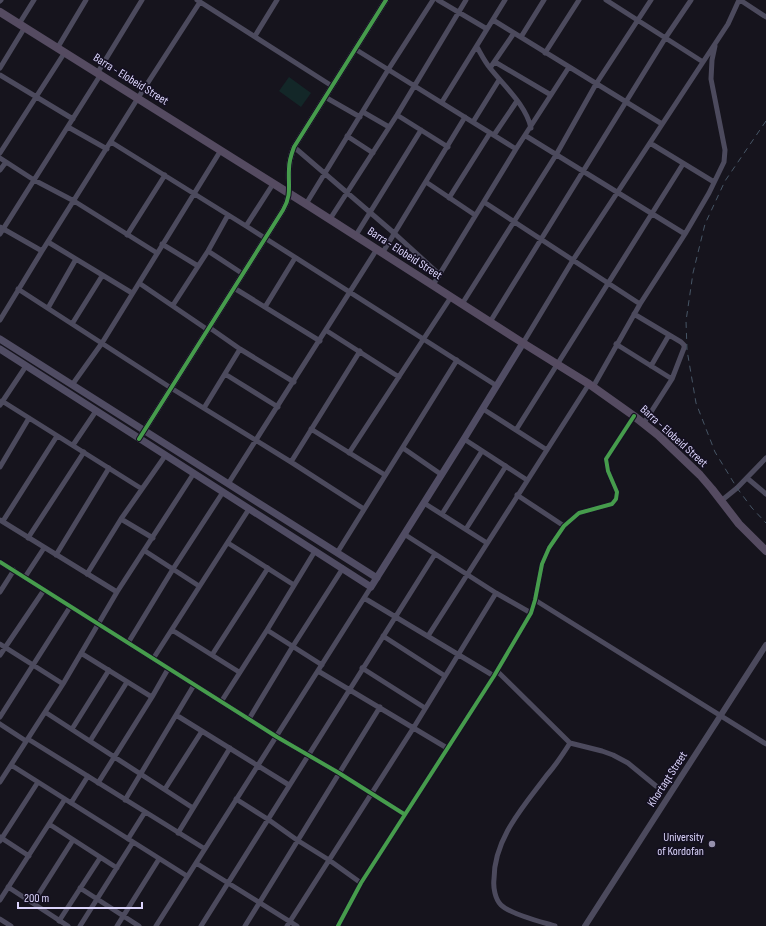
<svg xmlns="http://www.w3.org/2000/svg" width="766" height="926" font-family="'Sofia Sans Condensed',sans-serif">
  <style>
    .green { fill: #132728 }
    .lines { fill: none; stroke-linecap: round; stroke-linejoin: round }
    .minor { stroke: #4c4a5d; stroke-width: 5 }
    .tertiary { stroke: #4c4a5d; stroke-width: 6 }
    .secondary { stroke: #504c63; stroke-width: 7 }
    .primary { stroke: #554b61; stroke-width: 8 }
    .rail { stroke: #465565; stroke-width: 1; stroke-dasharray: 6 5; stroke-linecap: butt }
    .cycleway-casing { stroke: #141021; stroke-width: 6 }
    .cycleway { stroke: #469c4c; stroke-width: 4 }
    .poi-dot { fill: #9691ad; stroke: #141021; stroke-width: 1.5 }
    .labels { text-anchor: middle; stroke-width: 3.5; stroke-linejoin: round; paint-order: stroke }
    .street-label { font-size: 12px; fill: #dbd4fb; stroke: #141021 }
    .poi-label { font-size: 12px; fill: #dbd4fb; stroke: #141021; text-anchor: end }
  </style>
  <rect width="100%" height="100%" fill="#16141d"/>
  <path class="green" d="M289,77l22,16 -10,14 -22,-16z"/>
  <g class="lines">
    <path class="minor" d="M197,0l135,86
      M438,0l49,29
      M606,0l97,62
      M740,0l26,17
      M0,1l1,-1
      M493,20l169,104
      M19,24l15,-24
      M255,36l22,-36
      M521,37l23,-37
      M58,47l28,-47
      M477,47c4,7 8,15 13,21 14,18 36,37 41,60
      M355,49l161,100
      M545,53l34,-53
      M495,62l56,33
      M0,68l25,-41
      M490,68l24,-35
      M98,72l44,-72
      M0,75l73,44
      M325,97l35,20
      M442,102l63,-102
      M363,112l26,15
      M397,115l51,32
      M473,122l26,-42
      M68,127l39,22
      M494,135l23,-34
      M347,136l26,17
      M526,136l159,98
      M111,142l135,84 251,160
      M650,143l64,39
      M294,147l100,86 46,42
      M0,153l65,-101
      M0,158l34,22 40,21 83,52
      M0,170l6,-8
      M426,182l49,33
      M449,198l41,-65
      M484,202l156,102
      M306,204l82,-134 45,-70
      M330,219l67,-104 69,-115
      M246,226l27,-42
      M0,227l42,24
      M0,234l101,-160
      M127,235l38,-60
      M356,235l65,-105
      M48,242l84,51
      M162,244l36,22
      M208,251l35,23
      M383,252l82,-135
      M139,283l69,47
      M433,285l83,-136 53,-82
      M234,288l86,53
      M18,289l153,99 120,74 73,47
      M462,304l94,-149 40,-71 55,-84
      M173,305l35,-54 20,-36
      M265,307l30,-49
      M48,308l28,-49
      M634,314l47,28 3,3v3l-12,31 -28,44
      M0,320l42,-69 96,-153 62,-96
      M490,322l176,-285 25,-37
      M72,324l30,-48
      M210,328l30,21 54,33
      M327,331l72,46
      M523,343l50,-83 155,-236 11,-24
      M616,344l56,35
      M651,366l18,-31
      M225,374l53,33
      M72,385l30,-42 119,-193
      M593,387l47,-83 45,-70 24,-41 15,-31 1,-12 -14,-71 1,-19 3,-14
      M2,401l140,88
      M0,405l26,-39
      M204,408l36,-59
      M483,409l64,41
      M311,429l74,46
      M516,430l167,-266
      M464,439l63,41
      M73,445l23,-34
      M403,448l39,27
      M349,453l102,-156
      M291,462l69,-111
      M0,467l29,-49
      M747,478l19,16
      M228,484l149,-235
      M517,495l47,31
      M721,501l16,-13 29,-30
      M424,503l63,40
      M442,514l40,-63
      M121,519l32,19
      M0,520l117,72
      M3,521l54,-85
      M466,529l40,-63
      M404,534l92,59 35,20
      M28,538l56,-86
      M228,543l66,42
      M145,551l54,35
      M337,553l120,-193
      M56,555l53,-87
      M0,562l277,175 62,36 65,41
      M87,574l34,-55 44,-63
      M25,577l19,-29
      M0,592l14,-22
      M364,598l130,78
      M535,600l231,144
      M172,630l67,42
      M267,630l55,35
      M383,636l62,40
      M428,636l161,-252
      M128,643l45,-74 50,-77
      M0,644l63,40
      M81,653l71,44
      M0,655l44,-65
      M212,655l56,-87
      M153,659l96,-150
      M362,668l63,40
      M318,671l129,77
      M497,671l73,72 32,8 11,4 15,8 28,23
      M221,702l46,-72 48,-79
      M45,712l148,96
      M176,715l113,70
      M0,717l70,-110
      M249,719l44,-73 50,-78
      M0,724l26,17
      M72,729l37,-59
      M28,739l177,110
      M90,741l37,-59
      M11,765l176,111
      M0,782l63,-98 54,-92 77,-119
      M98,783l54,-86 16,-28
      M165,789l37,-58
      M236,799l33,21 28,20 32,20 32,23
      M125,800l69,-115
      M71,803l17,-27
      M49,824l68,44
      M178,833l52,-85
      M0,837l29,19
      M128,839l17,-27
      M0,841l38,-59
      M196,863l101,63
      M8,887l60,39
      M80,888l59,38
      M0,900l65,-101
      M33,903l40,-63
      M0,919l11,7
      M59,921l41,-63
      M80,926l53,-84
      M117,926l42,-67
      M156,926l215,-339
      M201,926l234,-372
      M245,926l135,-219
      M287,926l127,-199 82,-134
      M338,926l23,-43 133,-207 37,-63 4,-13 7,-36 7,-16 15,-22 15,-13 33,-9 4,-5 1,-7 -9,-21 -2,-12 28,-43
      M555,926c-13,-4 -45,-12 -54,-21 -6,-6 -8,-18 -7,-26 0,-41 30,-73 53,-104 9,-10 16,-21 23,-32"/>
    <path class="tertiary" d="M139,439l144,-229c9,-15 5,-25 6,-41 0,-8 2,-14 5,-22l92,-147
      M585,926l181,-281"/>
    <path class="secondary" d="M0,339l377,239
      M0,349l371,238 93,-148 59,-96"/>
    <path class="primary" d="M0,12l306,192 217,139 66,41 45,32 24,19 42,40 12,14 27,35 27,27"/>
    <path class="rail" d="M766,121l-41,60 -20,43 -12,49 -7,48 1,29 9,53 19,49 22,36 15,20 14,15"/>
    <defs>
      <path id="cycleway" d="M139,439l144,-229c9,-15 5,-25 6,-41 0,-8 2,-14 5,-22l92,-147
        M0,562l277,175 62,36 65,41
        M338,926l23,-43 133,-207 37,-63 4,-13 7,-36 7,-16 15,-22 15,-13 33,-9 4,-5 1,-7 -9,-21 -2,-12 28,-43"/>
    </defs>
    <use href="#cycleway" class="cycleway-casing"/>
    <use href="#cycleway" class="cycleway"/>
  </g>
  <circle class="poi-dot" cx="712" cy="844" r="4"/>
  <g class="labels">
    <g class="street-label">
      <text transform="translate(131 79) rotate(32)" y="4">Barra - Elobeid Street</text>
      <text transform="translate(405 253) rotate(33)" y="4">Barra - Elobeid Street</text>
      <text transform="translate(674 436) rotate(42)" y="4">Barra - Elobeid Street</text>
      <text transform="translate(667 779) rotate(-57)" y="4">Khortaqt Street</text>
    </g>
    <g class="poi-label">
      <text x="704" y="841">University<tspan x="704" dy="14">of Kordofan</tspan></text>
    </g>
  </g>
  <path d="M18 902v6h124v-6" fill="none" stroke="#dbd4fb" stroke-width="2"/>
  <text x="24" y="902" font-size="12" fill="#dbd4fb" stroke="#141021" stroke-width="3" paint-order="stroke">200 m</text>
</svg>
